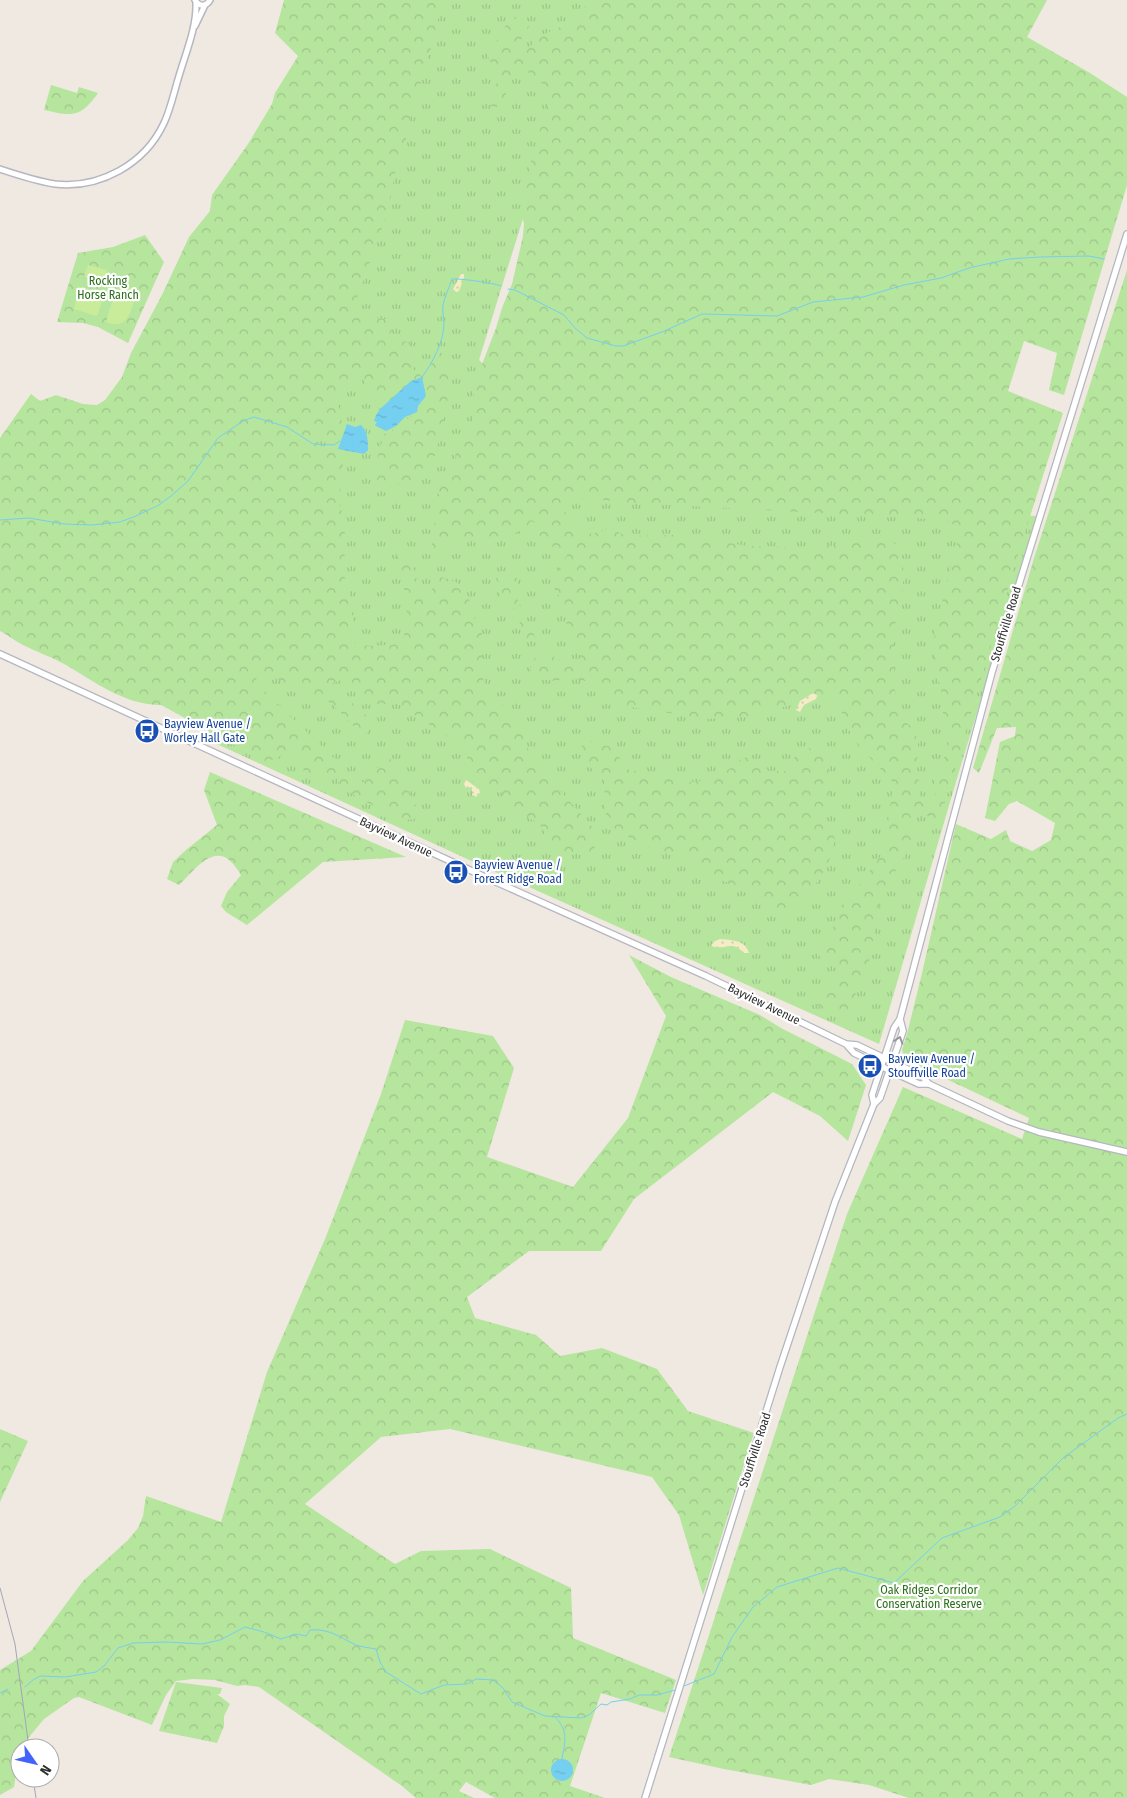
<svg xmlns="http://www.w3.org/2000/svg" width="1127" height="1798" font-family="'Fira Sans Condensed',sans-serif">
  <style>
    .grass { fill: url(#grass-tufts) }
    .forest { fill: url(#forest-crowns); fill-rule: evenodd }
    .sand { fill: url(#sand-dots) }
    .pitch { fill: #c9ec9a }
    .water { fill: url(#water-ripples) }
    .lines { fill: none; stroke-linecap: round; stroke-linejoin: round }
    .stream { stroke: #75cff0; stroke-width: 1 }
    .tertiary-casing { stroke: #b4b7c1; stroke-width: 8 }
    .secondary-casing { stroke: #b4b7c1; stroke-width: 8 }
    .tertiary { stroke: #fff; stroke-width: 5 }
    .secondary { stroke: #fff; stroke-width: 5.5 }
    .rail { stroke: #a3a6b8; stroke-width: 1 }
    .oneway { stroke: #969696 }
    .labels { text-anchor: middle; stroke-width: 4.5; stroke-linejoin: round; paint-order: stroke }
    .park-label { font-size: 12px; fill: #2c6e1b; stroke: #fff }
    .street-label { font-size: 12px; fill: #2e2e2e; stroke: #fff }
    .transit-label { font-size: 12px; fill: #164399; stroke: #fff; text-anchor: start }
  </style>
  <defs>
    <pattern id="grass-tufts" width="24" height="20" patternUnits="userSpaceOnUse" patternTransform="scale(1.25)"><rect width="24" height="20" fill="#b6e59e"/><path d="M3 7l-1-3M5 7V3M7 7l1-3M15 17l-1-3M17 17v-4M19 17l1-3" fill="none" stroke="#9dc588"/></pattern>
    <pattern id="forest-crowns" width="20" height="18" patternUnits="userSpaceOnUse" patternTransform="scale(1.25)"><rect width="20" height="18" fill="#b6e59e"/><path d="M2 6a3 3 0 1 1 6 0M12 15a3 3 0 1 1 6 0" fill="none" stroke="#9dc588"/></pattern>
    <pattern id="sand-dots" width="8" height="8" patternUnits="userSpaceOnUse" patternTransform="scale(1.25)"><rect width="8" height="8" fill="#f3ecc5"/><path d="M2 2h.1M6 6h.1" fill="none" stroke="#d1cbaa" stroke-width="1.8" stroke-linecap="round"/></pattern>
    <pattern id="water-ripples" width="26" height="14" patternUnits="userSpaceOnUse" patternTransform="scale(1.25)"><rect width="26" height="14" fill="#75cff0"/><path d="M2 4q2-2 4 0t4 0M15 11q2-2 4 0t4 0" fill="none" stroke="#66b2ce"/></pattern>
  </defs>
  <rect width="100%" height="100%" fill="#efe9e1"/>
  <path class="grass" d="M440,0h151l-112,360 157,137 401,19 -79,259 -79,269 -390,-175 -283,-130 132,-394z"/>
  <path class="forest" d="M284,0h159l-15,59 -18,59 -6,31 -8,20 -8,42 -36,101 1,3 45,6 -10,16 23,6c-5,18 -3,23 12,34l10,-16 3,-13 5,4 10,26 -5,31 -11,47 -26,26 -27,4 -8,-9 2,-14 8,-29c14,-2 17,-16 34,-20 -2,-6 0,-8 6,-10v-9l-44,17 -18,-35 -26,14 4,24 4,15 -6,12 -14,-9 -9,4 8,13 21,3 -5,50 5,16 1,17 -1,39 6,19 4,22 -3,25c10,6 22,5 34,4 3,0 8,0 11,-1 23,-11 4,-71 0,-90l14,2 13,45 18,-24 15,5 12,14 6,21 8,17v42l6,16 24,21 9,17 7,19 8,14 57,65 4,13 -4,10c-12,6 -34,1 -43,-10 -6,-7 -8,-17 -17,-21 -6,-3 -15,-5 -23,-7l-9,-21 -12,-6h-14l-10,-16 3,-10 -4,-12 -17,-12 -49,-32h-20l-10,-6 -14,-13 -12,-5 -9,3 1,7 21,15 14,13v11l-5,8 -33,-34 -69,-31 -11,13h7l103,99 28,-27 11,17 18,36 -3,9 -12,1 -43,-21 -19,-13 -6,-10 -6,-1 -25,3c-1,-18 -1,-21 -18,-28l-9,9 -13,2 -103,-56c-36,0 -66,-23 -95,-40 -14,-8 -29,-13 -43,-20 -8,-4 -15,-10 -23,-14v-193l31,-44 9,7 16,-6 27,9 14,1 8,-5 17,-23 9,-24 32,-60 26,-56 21,-26 2,-16 36,-51 24,-40 3,-11 23,-37 -23,-23z
    M590,0h457l-20,37 63,36 37,24v88l-63,210 -15,-5 8,-37 -33,-12 -16,50 55,22 -43,135 -81,274 -12,-6 -8,-2 -5,4 -1,25 -20,32 -12,23 -12,63 -13,30 -3,17 -4,7 -5,3 -23,-10 -10,-8 28,-25 -1,-7 -19,-12 25,-50 41,-56 3,-13v-14l4,-31v-11l-32,-34 -13,-20 -6,-16 -1,-13 -25,1 -71,18 -36,2 -84,-13 -34,-24 -20,-4 -15,3 -24,-3c0,-14 -1,-18 12,-27 13,8 24,14 40,11l-16,-34 -3,-28 -7,-6 -5,-10 9,-19 8,-13 1,-4c-20,2 -31,-5 -34,-25l-5,-2c-16,23 -50,16 -75,16l-9,7 -5,11 -10,-8v-11l8,-40 -7,-7 20,-20 9,-34 7,-2 5,-6 -1,-7 3,-11 -3,-21 23,-60 6,-20 10,-24 11,-48 1,-13 -3,-10 11,-56 15,-51 -2,-19 -11,-12 -14,-6 -6,1 -11,32 -8,6 -4,-2v-6l7,-21 -11,-25 13,-17 10,-20c9,0 15,1 20,8l-13,21v7l6,2 15,-18 19,-9 13,-2 4,-3zM569,497l65,6 313,17 7,5 3,18 -16,63 -6,18 -1,31 8,41 1,19 8,17 -4,20 -13,26 2,26 -15,-2 -4,-34 1,-27 -6,-14 -14,-10 -3,-23 -2,-64 8,-24 3,-34 -5,-25 -13,-10 -15,1 -19,6 -46,4 -58,-2 -73,-11 -46,1 -10,-3 -3,-4v-3l-24,8 -21,-7 -6,-16z
    M51,85l26,8 2,-6 19,6c-18,26 -27,23 -54,17z
    M145,235l19,27 -36,81 -30,-16 -15,-4 -26,-1 21,-69 35,-6z
    M1127,270v1528h-218l-40,-13 -40,-6 -18,6 -87,-16 -55,-12 178,-543 56,-127 119,52 7,-21 -123,-58 -4,-10 5,-16 15,-61 34,-149 35,15 15,-9 4,11 22,10 19,-11 4,-17 -38,-22 -8,3 -14,17 -10,-3 15,-76 15,-6 1,-9 -19,1 -18,45 -6,-5 61,-210z
    M513,574l5,5v23l17,35 -8,3 -13,-31 -14,-12 -4,-20z
    M582,739l29,8 18,23 25,4 28,9 19,-2 19,-7 13,-7 7,-7 7,-3 22,14h16c9,-14 18,-27 36,-22 5,12 11,24 10,37 -1,10 -7,20 -5,30 1,6 7,11 8,17 4,26 -24,58 -38,78l-18,3 -17,-17 -16,-9 -44,-14 -21,-20 -12,-1 -32,-11 -25,-16 -6,-15 -1,-31c-14,-11 -24,-22 -22,-41z
    M210,772l196,85 -83,5 -76,63 -21,-13 -5,-6 6,-14 14,-17c-3,-5 -8,-12 -13,-16 -18,-13 -37,15 -49,26l-12,-6 6,-17 13,-12 31,-25 -13,-35z
    M629,955l42,22 89,38 21,13 71,36 14,21 -18,56 -28,-25 -47,-24 -139,107 -33,52h-72l-62,46 8,21 61,17 24,21 42,-8 55,21 31,42 66,22 -51,162 -24,-80 -27,-38 -202,-48 -69,8 -76,67 90,60 26,-13 69,-2 81,39 2,50 103,42 -11,33 -64,-20 -31,93 35,12h-110l-29,-16 -7,9 15,7h-58l-14,-12 -143,-99 -14,-2 -8,1 -22,-6 -22,-1 -17,2 -10,14 -14,30 -73,-28 -5,1 -30,21 -24,29 -6,39 -14,8v-125l31,-19 52,-70 45,-41 10,-12 5,-12 3,-20 75,26 46,-150 58,-133 56,-145 24,-74 88,16 21,32 -27,89 86,30 55,-69 38,-102z
    M0,1429l28,12 -28,61z
    M176,1682l46,6 -2,6h-3l13,10 -6,12v10l-7,17 -58,-12z"/>
  <path class="sand" d="M461,274h3v4l-3,3 1,2 -3,8 -3,1 -3,-3z
    M813,693l5,3 -2,3 -12,6 -4,7 -4,-2 4,-9z
    M466,780l13,9 1,4 -3,1v3l-5,-2v-8l-6,1 -2,-4z
    M720,939c11,1 26,1 29,14h-5c-13,-14 -18,-2 -33,-7l2,-4z"/>
  <path class="pitch" d="M88,265l19,5 -3,13 -20,-6z
    M81,287l22,6 1,2 -6,19 -2,2 -22,-7 5,-21z
    M127,287l5,1 3,8c-4,15 -7,35 -29,26l10,-33z"/>
  <path class="water" d="M422,377l4,19 -8,10 -1,6 -12,5 -9,9 -10,5 -10,-5 -1,-1 2,-3 -3,-1 2,-6 4,-6 31,-28z
    M347,424l8,3 6,-2c7,7 7,16 7,25l-4,4 -26,-5z
    M551 1770a11 11 0 1 1 22 0a11 11 0 1 1-22 0Z"/>
  <g class="lines">
    <path class="stream" d="M508,289l7,1 49,25 11,13 12,10 29,8h7l39,-14 40,-18 75,2 36,-14 50,-5 41,-12 37,-7 28,-10 40,-9 31,-2 49,-1 15,3
      M422,377c10,-13 22,-36 22,-53 0,-6 -2,-12 -1,-19 2,-9 6,-17 9,-26 5,-1 43,4 49,7
      M0,520l29,-2 35,6 28,1 28,-3 16,-6 23,-11 12,-9 17,-15 30,-43 25,-17 11,-4 33,10 26,17 21,1 6,-4
      M684,1686l30,-12 18,-37 21,-30 24,-20 61,-19 56,15 48,-45 58,-21 15,-11 48,-48 55,-40 9,-4
      M25,1687l8,-7 7,-4 25,1 31,-5 8,-6 14,-18 15,-5 34,-1 35,2 18,-4 25,-13 19,5 17,7 15,-5 10,2 4,-6c19,-2 31,8 46,15 6,2 14,3 20,4l4,13 6,10 35,22 23,-9 23,-1 9,-5 17,1 10,8 9,14 33,14 36,2 8,-3 12,-11 6,1 4,-3 19,-3 9,-4h18l18,-5
      M0,1693l8,-4
      M555,1717c14,14 10,24 7,42"/>
    <defs>
      <path id="tertiary" d="M195,0c4,7 11,7 15,0
        M195,26l10,-21
        M0,169c18,6 36,12 55,15 45,5 90,-20 109,-61 7,-15 10,-31 15,-47 7,-24 18,-49 17,-74"/>
      <path id="secondary" d="M0,654l485,223 221,99 140,68 11,1 65,31 7,8 79,37 31,11 88,20
        M846,1044l8,9 43,21 22,10h10
        M874,1104l-2,-9 22,-67 6,-9 92,-347 135,-438
        M645,1798l135,-431 55,-165 39,-98 6,-6 23,-67 -3,-12"/>
    </defs>
    <use href="#tertiary" class="tertiary-casing"/>
    <use href="#secondary" class="secondary-casing"/>
    <use href="#tertiary" class="tertiary"/>
    <use href="#secondary" class="secondary"/>
    <path class="rail" d="M0,1588l15,56 14,104
      M33,1778l3,20"/>
  </g>
  <defs><path id="oneway-chevron" d="M-2-3.5L2.5 0L-2 3.5" fill="none" stroke-width="1.6" stroke-linecap="round" stroke-linejoin="round" transform="scale(1.25)"/></defs>
  <use class="oneway" href="#oneway-chevron" transform="translate(899 1040) rotate(-72)"/>
  <defs>
    <symbol id="bus-disc" viewBox="-11 -11 22 22"><circle r="9.5" fill="#1a4fb4" stroke="#fff"/><path d="M-5-6H5V4H4V6H2V4H-2V6H-4V4H-5ZM-3.5-4V0h7V-4ZM-3.5 1.2v1.5H-2V1.2ZM2 1.2v1.5H3.5V1.2Z" fill="#fff"/></symbol>
  </defs>
  <g fill-rule="evenodd">
    <use href="#bus-disc" x="133" y="717" width="28" height="28"/>
    <use href="#bus-disc" x="442" y="858" width="28" height="28"/>
    <use href="#bus-disc" x="856" y="1052" width="28" height="28"/>
  </g>
  <g class="labels">
    <g class="park-label">
      <text x="108" y="285">Rocking<tspan x="108" dy="14">Horse Ranch</tspan></text>
      <text x="929" y="1594">Oak Ridges Corridor<tspan x="929" dy="14">Conservation Reserve</tspan></text>
    </g>
    <g class="street-label">
      <text transform="translate(1006 624) rotate(-73)" y="4">Stouffville Road</text>
      <text transform="translate(396 837) rotate(25)" y="4">Bayview Avenue</text>
      <text transform="translate(764 1004) rotate(26)" y="4">Bayview Avenue</text>
      <text transform="translate(755 1450) rotate(-72)" y="4">Stouffville Road</text>
    </g>
    <g class="transit-label">
      <text x="164" y="728">Bayview Avenue /<tspan x="164" dy="14">Worley Hall Gate</tspan></text>
      <text x="474" y="869">Bayview Avenue /<tspan x="474" dy="14">Forest Ridge Road</tspan></text>
      <text x="888" y="1063">Bayview Avenue /<tspan x="888" dy="14">Stouffville Road</tspan></text>
    </g>
  </g>
  <g transform="translate(35 1763) rotate(124)"><circle r="24" fill="#ffffff" stroke="#ababab"/>
  <path d="M0-4L9 19L0 12L-9 19Z" fill="#4264fb"/>
  <text y="-8" font-size="14" font-weight="bold" text-anchor="middle" fill="#2e2e2e">N</text>
  </g>
</svg>
